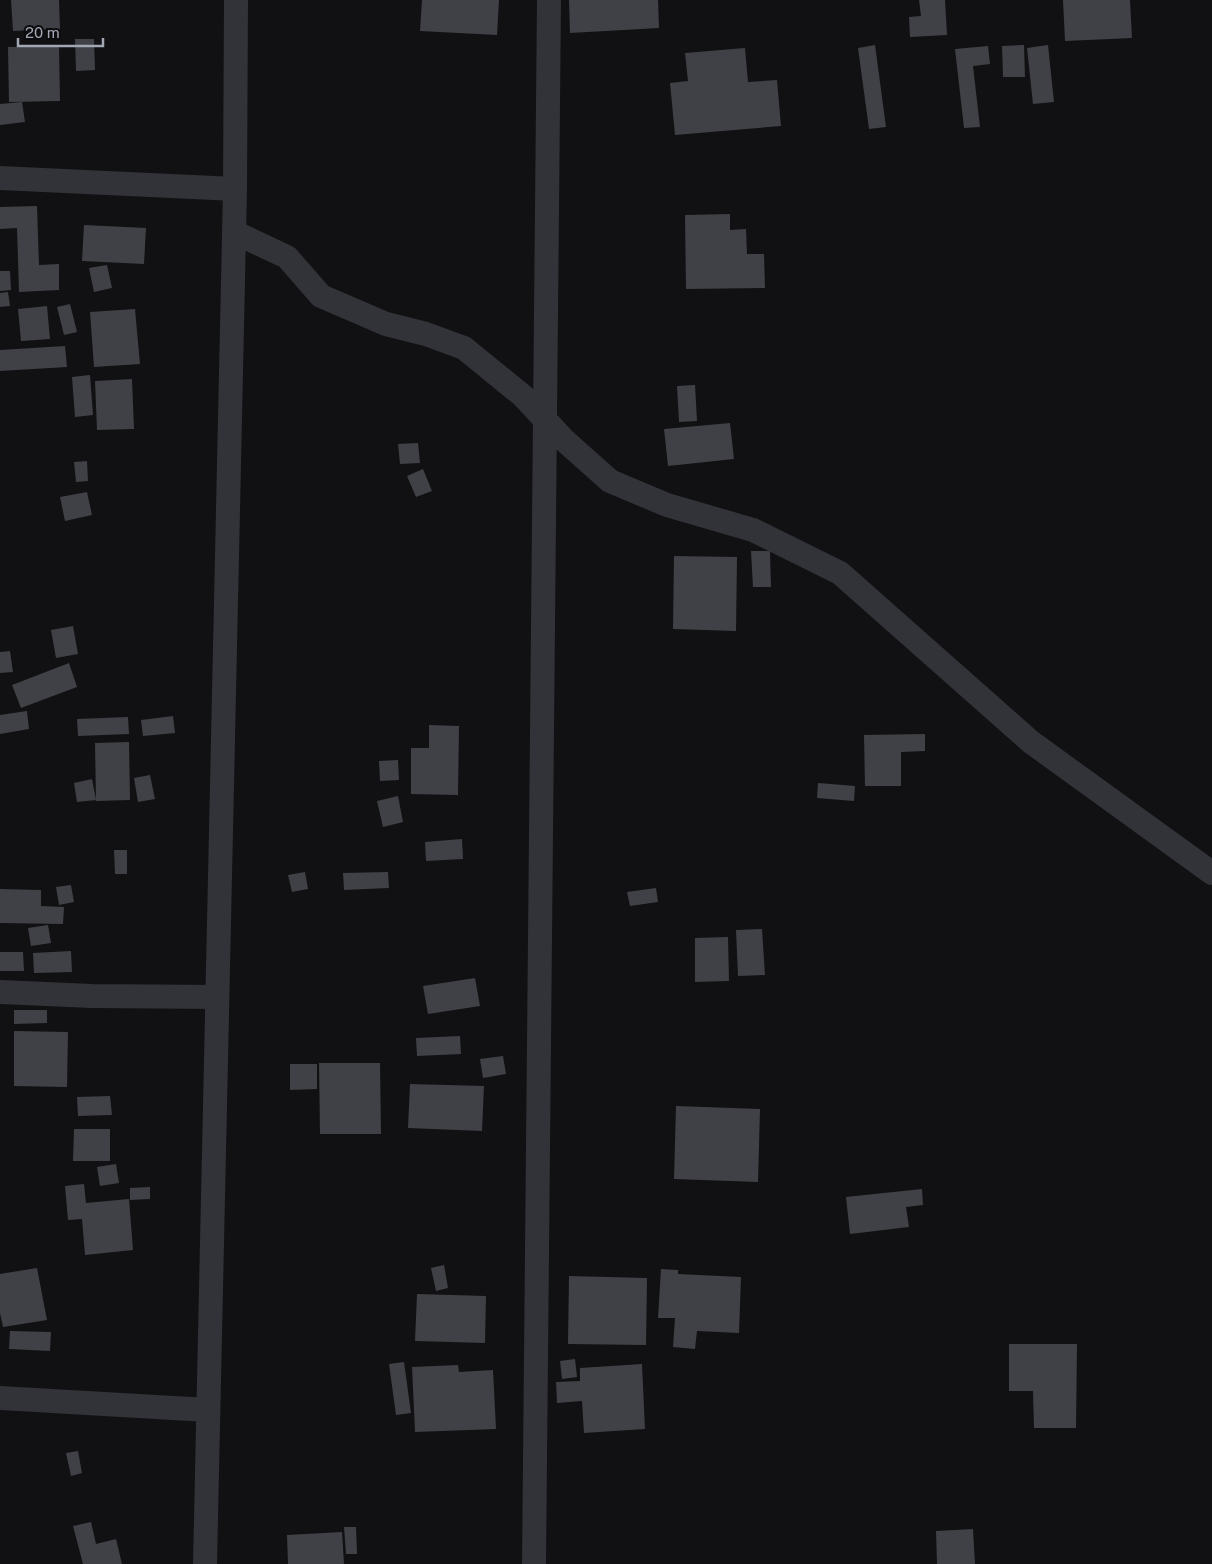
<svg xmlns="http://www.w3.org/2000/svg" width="1212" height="1564" font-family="'Public Sans',sans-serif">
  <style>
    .building { fill: #404146 }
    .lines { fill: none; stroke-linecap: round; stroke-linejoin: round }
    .minor { stroke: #323338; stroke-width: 24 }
  </style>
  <rect width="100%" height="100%" fill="#111113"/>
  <path class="building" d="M11,0h48l1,29 -47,2z
    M422,0h77l-2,35 -77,-4z
    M569,0h89l1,28 -89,5z
    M919,0h26l2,35 -37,2 -1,-20 12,-1z
    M1063,0h67l2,38 -67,3z
    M75,39h19l1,31 -19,1z
    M875,45l11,82 -17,2 -11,-81z
    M1024,45l1,32h-22l-1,-31z
    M1048,45l6,57 -21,2 -6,-56z
    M59,46l1,55 -51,1 -1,-55z
    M988,46l2,18 -17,2 7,61 -16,1 -9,-79z
    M745,48l3,34 29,-2 4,46 -106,9 -5,-52 18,-2 -3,-28z
    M22,102l3,20 -25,3v-21z
    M37,206l2,59 20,-1v26l-40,2 -2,-64 -17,1v-22z
    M730,214v16l16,-1 1,25h17l1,34 -79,1 -1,-74z
    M84,225l62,3 -2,36 -62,-3z
    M107,265l5,23 -18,4 -5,-24z
    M0,271h10l1,19 -11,1z
    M8,292l2,14 -10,1v-14z
    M70,304l7,28 -13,3 -7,-28z
    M47,306l3,33 -29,2 -3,-32z
    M135,309l5,55 -46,3 -4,-55z
    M65,346l2,21 -67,4v-21z
    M90,375l3,40 -18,2 -3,-40z
    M132,379l2,50 -37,1 -2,-49z
    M695,385l2,36 -18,1 -2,-36z
    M730,423l4,36 -66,7 -4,-37z
    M418,443l2,20 -20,1 -2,-20z
    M87,461l1,20 -12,1 -2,-20z
    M423,469l9,22 -16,6 -9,-21z
    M87,492l5,23 -27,6 -5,-24z
    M751,551h19l1,36h-18z
    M674,556l63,1 -1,74 -63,-2z
    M73,626l5,28 -22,4 -5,-28z
    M10,651l3,21 -13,1v-21z
    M69,663l8,24 -56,21 -9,-23z
    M27,711l2,18 -29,5v-19z
    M173,716l2,17 -32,3 -2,-16z
    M128,717l1,17 -51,2 -1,-17z
    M429,725l30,1 -1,69 -47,-1v-46h18z
    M925,734v17l-24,1v34h-36l-1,-51z
    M129,742l1,58 -34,1 -1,-58z
    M398,760l1,20 -19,1 -1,-20z
    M150,775l5,24 -17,3 -4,-24z
    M92,779l4,21 -19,2 -3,-19z
    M818,783l37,3 -1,15 -37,-3z
    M398,796l5,26 -20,5 -6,-26z
    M462,839l1,20 -37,2 -1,-19z
    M114,850h13v24h-12z
    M305,872l3,17 -16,3 -4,-17z
    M388,872l1,16 -45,2 -1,-17z
    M71,885l3,17 -15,3 -3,-18z
    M656,888l2,14 -28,4 -3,-14z
    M0,889l41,1v16l23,1 -1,17 -63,-1z
    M48,925l3,18 -20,3 -3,-18z
    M762,929l3,46 -27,1 -2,-46z
    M728,937l1,44 -34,1v-44z
    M71,951l1,21 -38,1 -1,-20z
    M0,952h23l1,19h-24z
    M475,978l5,28 -52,8 -5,-28z
    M14,1010h33v13l-33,1z
    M14,1031l54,1 -1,55 -53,-1z
    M460,1036l1,18 -44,2 -1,-18z
    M503,1056l3,18 -23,4 -3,-19z
    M319,1063h61l1,71h-61z
    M290,1064h27v25l-27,1z
    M410,1084l74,2 -2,45 -74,-3z
    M110,1096l2,19 -34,1 -1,-19z
    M676,1106l84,3 -2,73 -84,-3z
    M74,1129h36v32h-37z
    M116,1164l3,19 -19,3 -3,-19z
    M84,1184l2,19 43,-4 4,51 -48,5 -3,-36 -14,1 -3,-34z
    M150,1187v12l-20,1v-12z
    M922,1189l1,16 -17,2 3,20 -59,7 -4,-37z
    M444,1265l4,23 -12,3 -5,-23z
    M37,1268l10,52 -44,7 -3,-14v-39z
    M661,1269l17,1v4l63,3 -2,56 -42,-2 -2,18 -22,-2 2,-29h-17z
    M569,1276l78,2 -1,67 -78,-1z
    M417,1294l69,2 -1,47 -70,-2z
    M10,1331l41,1 -1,19 -41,-2z
    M1009,1344h68l-1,84h-42l-1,-37h-24z
    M575,1359l2,18 -15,2 -2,-18z
    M404,1362l7,51 -15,2 -7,-51z
    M642,1364l3,65 -61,4 -2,-32 -25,2 -1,-21 24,-1v-13z
    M458,1365l1,7 34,-2 3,59 -81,3 -3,-65z
    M78,1451l4,22 -11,3 -5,-23z
    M91,1522l5,22 20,-5 6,25h-39l-10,-38z
    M344,1527h12l1,27h-11z
    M973,1529l2,35h-38l-1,-33z
    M342,1532l2,32h-56l-1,-29z"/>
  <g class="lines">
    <path class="minor" d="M0,178l235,11
      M234,232l53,25 34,39 65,28 40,10 38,14 59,48 41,44 46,41 57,24 86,25 87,43 191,169 181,131
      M0,992l92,4 124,1
      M0,1398l208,12
      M205,1564l30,-1375 1,-189
      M534,1564l15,-1564"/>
  </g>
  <path d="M18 38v8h85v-8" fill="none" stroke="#a2a7b4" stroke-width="2.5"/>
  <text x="25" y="38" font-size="15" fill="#a2a7b4" stroke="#0c0c0e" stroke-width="4" paint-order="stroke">20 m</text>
</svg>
